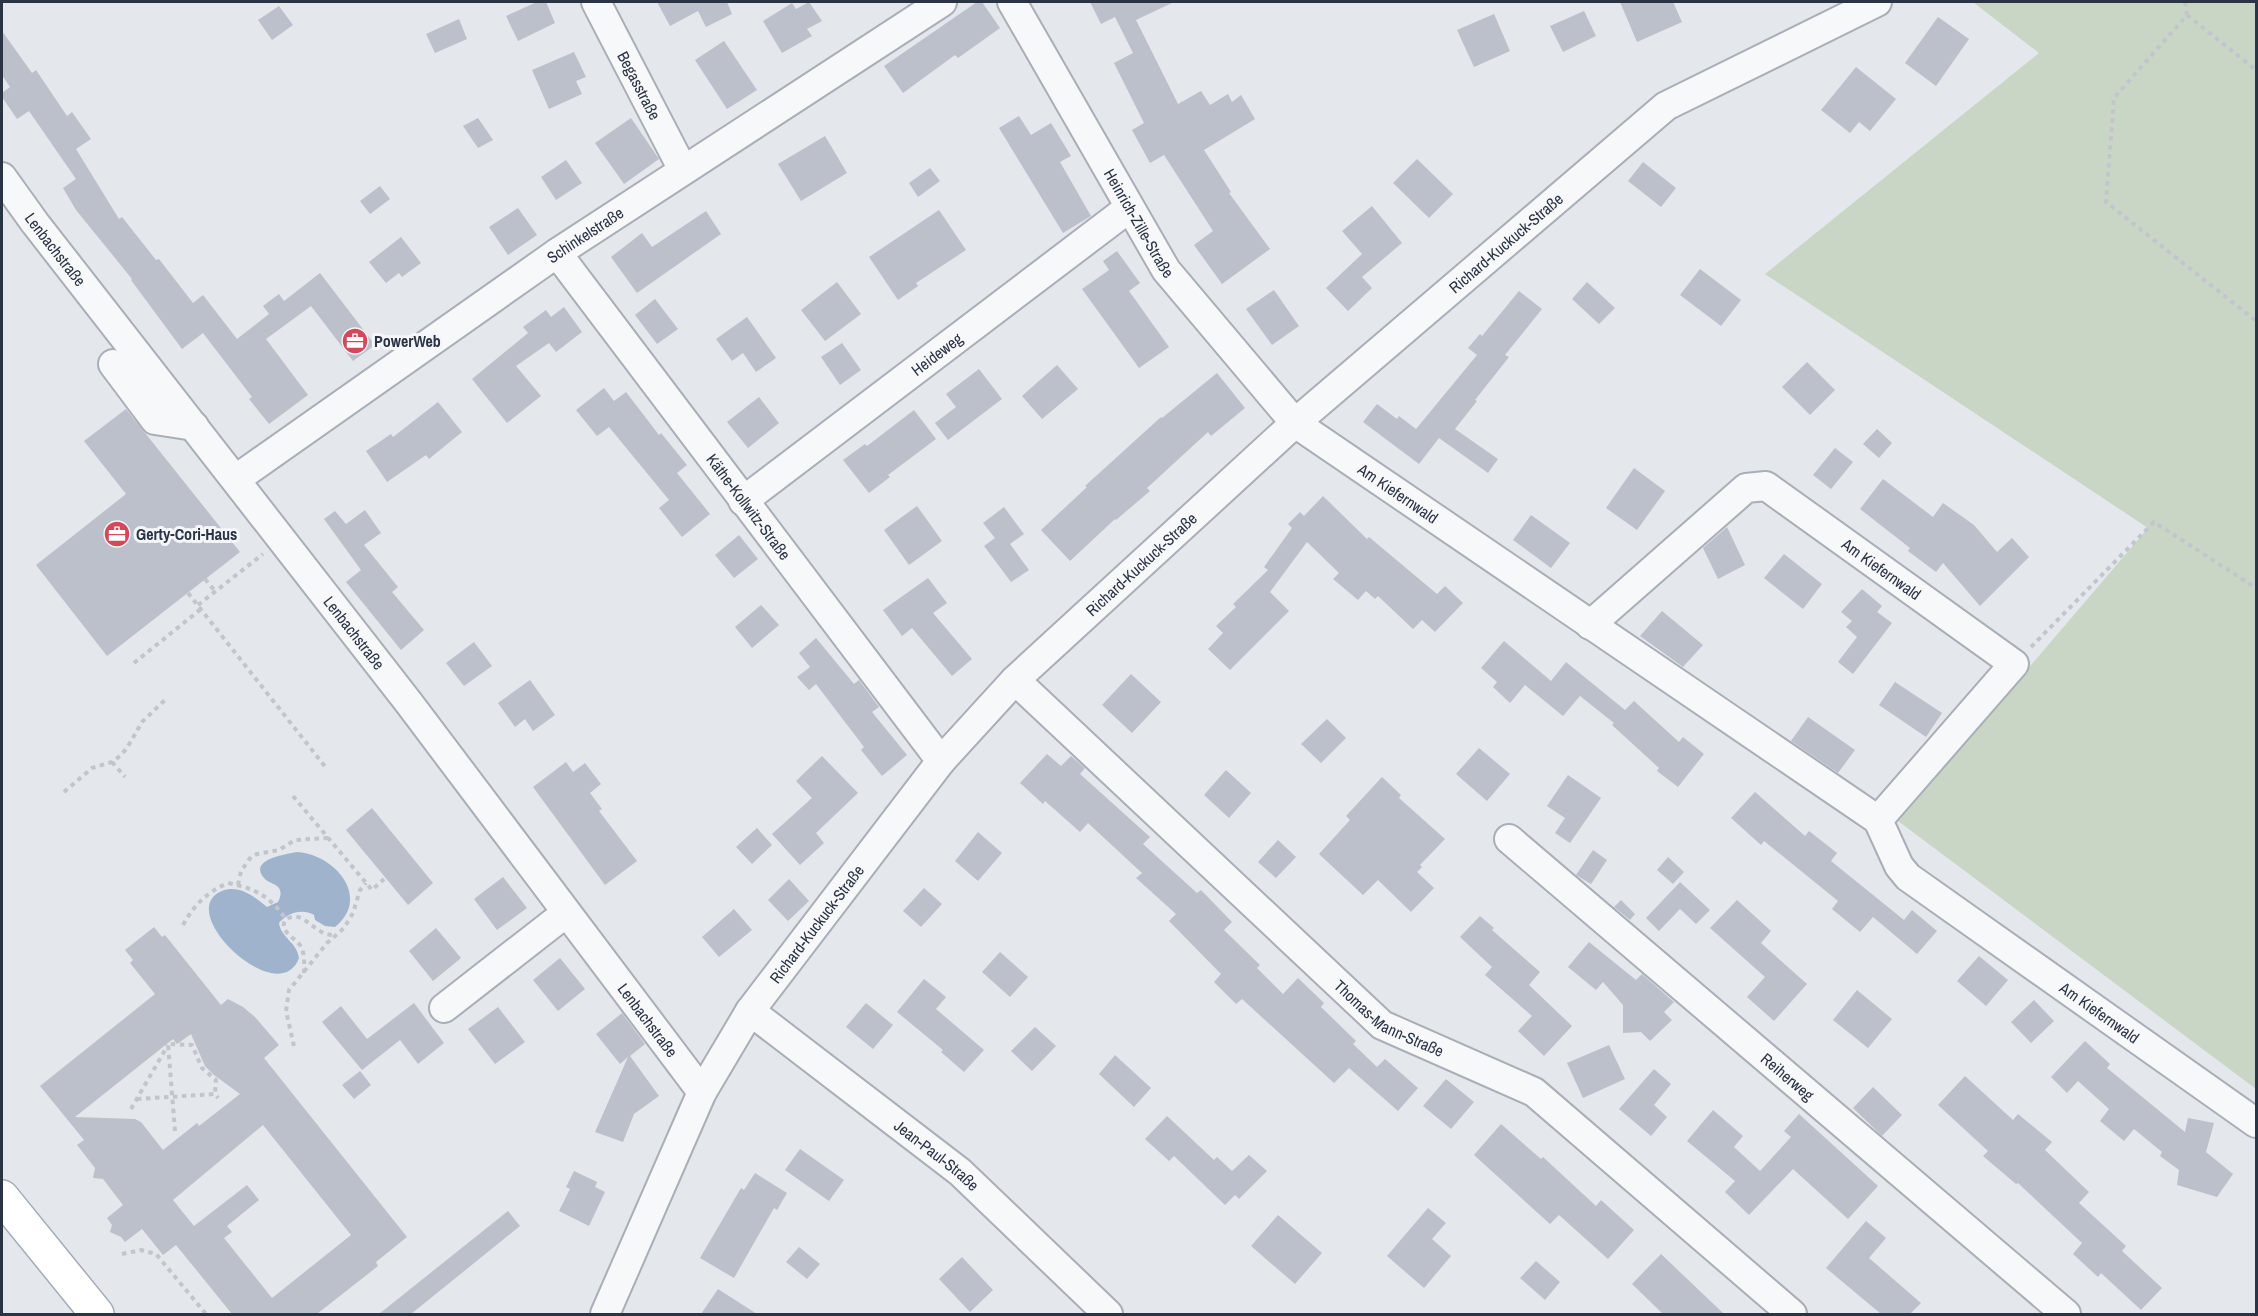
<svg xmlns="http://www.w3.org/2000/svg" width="2258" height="1316" font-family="'Archivo Narrow',sans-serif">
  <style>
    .green { fill: #c9d6c5 }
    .water { fill: #9fb4cc }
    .building { fill: #bbc0ca; fill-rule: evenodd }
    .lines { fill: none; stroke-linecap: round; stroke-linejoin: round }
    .minor-casing { stroke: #a9aeb7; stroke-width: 32 }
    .major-casing { stroke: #a3abb8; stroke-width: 36 }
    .path { stroke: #c2c5cb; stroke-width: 4; stroke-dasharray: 4.5 4.5; stroke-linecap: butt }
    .minor { stroke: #f7f8fa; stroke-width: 28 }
    .major { stroke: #fff; stroke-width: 33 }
    .labels { text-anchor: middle; stroke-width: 6; stroke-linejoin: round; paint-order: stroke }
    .street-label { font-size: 16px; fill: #2b3445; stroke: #f4f6f9 }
    .poi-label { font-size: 16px; font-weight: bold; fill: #2b3445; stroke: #f4f6f9; text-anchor: start }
  </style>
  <rect width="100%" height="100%" fill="#e4e7ec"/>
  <path class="green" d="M1973,2h283v1087l-358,-268 250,-293 -383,-254 274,-221z"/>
  <path class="water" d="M297,852c37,2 75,45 38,75l-10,-1 -10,-6 -1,-5c-12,-7 -27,-2 -35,8 2,15 18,19 20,35 -20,54 -127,-47 -77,-67 17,-7 33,6 45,16l11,-5c2,-4 4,-9 1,-14 -3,-4 -9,-5 -13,-8 -21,-20 20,-26 31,-28z"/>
  <path class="building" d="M537,2h9l9,21 -37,18 -12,-25z
    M657,2h70l5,12 -26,13 -8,-16 -28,15z
    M809,2l13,19 -15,8 5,7 -30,17 -19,-32 29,-18 4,6z
    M977,2h5l18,26 -42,30 -3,-3 -52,38 -19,-27z
    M1090,2h84l-38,18 42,84 23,-13 9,14 18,-11 4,8 9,-7 14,24 -51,31 27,42 -2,1 41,56 -48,35 -28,-39 19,-14 -49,-76 -14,8 -18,-33 12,-7 -30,-60 19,-10 -18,-36 -14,7z
    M1620,2h53l9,20 -45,20z
    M279,6l14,19 -21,15 -14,-20z
    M1584,11l12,25 -33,16 -13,-26z
    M1494,14l16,37 -36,16 -17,-37z
    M1938,17l31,22 -33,47 -31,-23z
    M459,19l8,20 -32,14 -9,-19z
    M2,31l30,42 4,-3 31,46 5,-4 19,27 -15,10 43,70 3,-2 34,43 3,-1 34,44 10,-8 34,44 32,-25 -6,-8 16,-12 5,7 36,-28 55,72 -22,16 -42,-55 -45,33 42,56 -39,29 -20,-25 3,-2 -49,-64 -21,16 -51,-69 1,-1 -56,-69 -13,-22 13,-9 -47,-68 -12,8 -15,-22v-4l8,-6 -8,-12z
    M724,41l33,49 -30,19 -32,-49z
    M574,52l12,25 -10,4 6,13 -33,15 -17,-39z
    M1856,67l40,32 -26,32 -11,-9 -9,11 -29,-23z
    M1019,116l12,19 20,-12 20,33 -11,6 31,54 -28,17 -64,-105z
    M478,118l15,22 -15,8 -15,-22z
    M631,118l28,41 -35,25 -29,-41z
    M825,136l22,37 -46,28 -23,-37z
    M1417,159l36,35 -24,24 -36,-35z
    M566,160l16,23 -26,17 -15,-23z
    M1643,162l33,26 -15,19 -33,-26z
    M930,168l10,13 -22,16 -9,-14z
    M380,186l10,13 -20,15 -10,-13z
    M1372,206l30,37 -40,34 10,11 -24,23 -22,-23 36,-34 -20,-23z
    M518,208l19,27 -29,20 -19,-28z
    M939,210l27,40 -50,33 2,3 -20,14 -29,-43z
    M706,211l15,23 -84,59 -26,-36 31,-24 10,14z
    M401,237l20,26 -19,14 -3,-4 -13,10 -17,-21z
    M1117,251l23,32 -11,8 40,56 -30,21 -57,-79 27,-19 -6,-9z
    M1700,269l41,31 -20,26 -41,-31z
    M837,282l24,32 -36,27 -24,-31z
    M1587,282l28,26 -16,16 -27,-25z
    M1274,290l25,36 -27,19 -26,-36z
    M1519,291l23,18 -37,46 4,2 -34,43 2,1 -22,28 43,30 -10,14 -49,-35 -20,26 -56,-42 14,-18 20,15 2,-3 17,13 61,-74 -9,-7 12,-14 2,2z
    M655,299l23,30 -21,15 -22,-29z
    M564,307l18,25 -26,20 -7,-9 -33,23 25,30 -34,27 -35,-44 56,-46 -5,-6 23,-17 5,7z
    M747,317l29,41 -20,14 -13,-19 -11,8 -16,-22z
    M842,343l19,27 -21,15 -19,-28z
    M1807,362l28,28 -25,25 -28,-28z
    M1057,365l21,24 -36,30 -20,-23z
    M979,369l23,30 -54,41 -13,-17 21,-16 -10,-13z
    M1217,373l28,35 -34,28 -3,-4 -61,56 3,3 -34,29 -1,-1 -45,42 -29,-31 46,-43 -2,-1 76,-69 1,1z
    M604,388l10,13 12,-9 33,43 2,-2 26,32 -10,8 33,41 -28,23 -23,-29 10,-8 -60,-73 -12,9 -21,-26z
    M759,397l20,26 -31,25 -21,-26z
    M438,402l24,30 -33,27 -3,-4 -39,27 -21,-31 25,-17 2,3z
    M126,409l114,143 -133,104 -71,-91 90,-71 -42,-53z
    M914,410l22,29 -48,36 2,2 -21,16 -26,-33 22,-16 2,2z
    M1877,429l15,14 -13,15 -16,-14z
    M1835,448l18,14 -22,27 -18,-14z
    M1634,468l31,23 -28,39 -31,-22z
    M1883,479l50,38 10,-14 31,22 23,27 15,-14 17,19 -49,49 -37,-43 -7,9 -28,-21 2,-3 -50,-39z
    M1323,496l44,43 2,-2 68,57 8,-8 18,17 -28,29 -13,-12 -9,9 -35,-33 -3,3 -9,-8 -8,9 -25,-21 6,-6 -32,-31 -37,50 19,19 -59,59 -22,-21 15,-16 -7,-7 20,-19 -3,-3 35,-34 -4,-3 28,-39 -4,-4 12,-12 4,4z
    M917,506l25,35 -33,24 -25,-35z
    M1004,507l20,27 -14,10 19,26 -18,12 -27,-36 11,-8 -12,-15z
    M365,510l16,23 -17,12 34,42 -6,5 32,38 -23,20 -55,-68 15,-12 -37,-51 11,-8 11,13z
    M1531,515l39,28 -19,25 -38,-28z
    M1727,527l18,38 -27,14 -15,-31z
    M739,535l19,24 -24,19 -19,-23z
    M1784,554l38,30 -19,25 -39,-31z
    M928,578l19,25 -14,10 39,46 -20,17 -40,-48 -10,8 -19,-26z
    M1862,589l20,17 -5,6 15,11 -39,51 -15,-12 19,-25 -11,-10 6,-6 -11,-9z
    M761,605l18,20 -27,23 -17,-21z
    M1662,611l41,34 -20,22 -43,-31z
    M816,638l38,46 5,-4 20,27 -7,5 35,43 -25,21 -21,-26 3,-3 -48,-63 -7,6 -12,-13 13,-10 -11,-14z
    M1504,641l47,40 15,-19 59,48 9,-9 45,41 4,-5 21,17 -26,33 -21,-16 2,-3 -47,-43 2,-2 -34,-27 -17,20 -38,-31 -15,18 -17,-16 4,-5 -16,-14z
    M474,642l18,24 -28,20 -18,-23z
    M1131,674l30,28 -29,31 -30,-28z
    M530,680l25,35 -22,16 -8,-12 -10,8 -17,-24z
    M1895,682l47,31 -16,24 -47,-32z
    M1808,717l47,33 -17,23 -47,-32z
    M1327,719l19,19 -25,25 -20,-19z
    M1479,748l31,26 -23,27 -31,-27z
    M1047,754l14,12 10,-10 14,12 -5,6 70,63 -7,7 54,49 4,-3 31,32 -8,8 36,35 -3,3 26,26 15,-16 26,25 -3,4 35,34 -3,3 24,23 8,-8 33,29 -20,23 -49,-43 -15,15 -92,-84 -6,5 -22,-22 7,-8 -52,-53 7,-7 -40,-36 6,-5 -54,-50 -8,9 -35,-31 -2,3 -23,-21z
    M822,756l36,37 -42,40 8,10 -24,22 -28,-31 40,-36 -16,-17z
    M566,762l7,10 12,-9 16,21 -11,9 12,16 -3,2 38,50 -32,24 -72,-98z
    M1226,770l25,23 -22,25 -25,-23z
    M1568,775l33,23 -31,45 -15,-10 10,-15 -18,-12z
    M1382,777l19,18 -2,3 46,41 -25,26 2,2 -5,5 17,16 -23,24 -33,-32 -15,15 -44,-41 31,-34 -4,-4z
    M1755,792l50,44 4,-5 28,22 -6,8 73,59 8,-10 25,21 -20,23 -44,-37 -13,15 -28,-23 6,-8 -74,-60 -3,4 -30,-27z
    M372,808l61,75 -25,22 -62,-75z
    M757,828l15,17 -20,19 -16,-17z
    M978,832l24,21 -24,28 -23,-20z
    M1278,840l18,17 -20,21 -18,-16z
    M1593,850l14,10 -16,24 -15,-9z
    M1668,857l16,15 -11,12 -16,-14z
    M503,877l24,31 -30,22 -23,-31z
    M789,879l20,22 -21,20 -20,-21z
    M1680,882l30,28 -14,14 -16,-15 -21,22 -13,-13z
    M924,888l18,16 -21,23 -18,-16z
    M1621,900l14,14 -5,6 -16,-13z
    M1737,900l34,31 -10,12 46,41 -33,37 -27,-24 18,-20 -55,-49z
    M734,909l18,21 -33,27 -17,-20z
    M1480,916l14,12 -2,2 48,42 -11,13 43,41 -28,30 -26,-25 14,-15 -47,-41 7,-8 -32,-30z
    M154,927l8,10 3,-2 56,70 7,-6 15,8 12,10 24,28 -15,13 143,179 -31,25 2,4 -61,48h-85l-56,-69 -13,10 -21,-26 -17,13 -4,-5 -11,-5 2,-7 -5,-7 16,-13 -20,-26 -10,-1 2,-10 -18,-23 7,-5 -44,-54 115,-92 -25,-31 3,-3 -8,-10zM191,1034l14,32 9,9 26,19 -41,32 -2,-3 -34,27 -22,-28 -6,-3 -60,-2 98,-78 4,5zM263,1125l88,110 -79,63 -48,-60 8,-6 -5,-6 32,-26 -12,-15 -53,41 -21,-26z
    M436,928l25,30 -28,23 -24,-30z
    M1589,942l47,38 6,-6 32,28 -10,10 8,8 -22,21 -9,-9 -18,1v-28l-20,-23 -7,8 -28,-23z
    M1000,952l28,25 -18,20 -28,-25z
    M1979,956l29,24 -22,26 -29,-25z
    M560,958l25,31 -27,22 -25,-31z
    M924,979l22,18 -10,12 48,41 -20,22 -23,-20 2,-2 -46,-38z
    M1857,990l35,29 -24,29 -35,-28z
    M2034,1000l20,21 -23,22 -20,-21z
    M414,1003l30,40 -26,21 -18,-24 -38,30 -40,-48 19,-16 26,33z
    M866,1003l27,22 -20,24 -27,-22z
    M498,1007l27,35 -30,22 -27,-35z
    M622,1013l23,31 -15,12 29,40 -25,18 -11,28 -28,-10 33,-75 -8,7 -24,-30z
    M1035,1027l21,19 -24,25 -21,-20z
    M2085,1041l25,23 -3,4 78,64 3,-14 26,5 -8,29 27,22 -16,23 -40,-12 2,-15 -19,-14 2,-4 -28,-23 -10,12 -24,-20 9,-12 -31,-28 -11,12 -16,-16z
    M1609,1045l16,34 -42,19 -16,-35z
    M1115,1055l36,33 -17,19 -35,-33z
    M1654,1069l17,15 -17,21 13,12 -16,19 -32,-27z
    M360,1071l11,14 -17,14 -12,-14z
    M1965,1076l48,44 5,-6 34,28 -7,8 44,42 -10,11 47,43 -4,5 40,37 -21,22 -40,-37 -3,4 -25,-23 9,-11 -64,-60 -2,1 -33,-28 5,-5 -50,-46z
    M1446,1079l28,23 -23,27 -28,-23z
    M1873,1087l29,28 -20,21 -29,-28z
    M1713,1110l30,26 -9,11 26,24 31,-34 -7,-6 15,-17 79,72 -30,33 -55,-50 -44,46 -24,-23 10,-11 -48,-40z
    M1167,1116l47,44 3,-3 15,14 17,-16 18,16 -28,28 -4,-4 -10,10 -51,-49 -5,5 -24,-22z
    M1501,1124l40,35 2,-2 53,49 5,-6 33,30 -26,29 -49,-44 -9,9 -76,-69z
    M800,1149l44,31 -15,21 -44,-31z
    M574,1171l23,11 -2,5 10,5 -16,34 -30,-15 11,-22 -4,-2z
    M755,1173l32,20 -10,17 -3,-2 -40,70 -34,-20 41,-70 3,2z
    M1428,1208l18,15 -14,16 19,17 -27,32 -37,-32z
    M508,1211l12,15 -109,88h-32z
    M1278,1215l44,38 -27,31 -44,-38z
    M1866,1221l20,17 -17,20 52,45 -11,11h-29l-55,-46z
    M799,1247l21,17 -13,15 -21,-17z
    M1661,1254l63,60h-61l-31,-30z
    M962,1257l31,33 -23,22 -31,-33z
    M1536,1261l24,21 -15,18 -25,-22z
    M718,1289l39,25h-56z"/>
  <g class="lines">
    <defs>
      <g id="minor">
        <path id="s1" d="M596,2l87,168"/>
        <path id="s2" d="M1012,2l154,268 129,153 583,397 21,46 9,11 348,246"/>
        <path id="s3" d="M2,177l33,46 374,480 293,389"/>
        <path id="s4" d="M557,253l384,508"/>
        <path d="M113,364l42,56 39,6"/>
        <path id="s5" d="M236,479l321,-226 385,-251"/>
        <path id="s6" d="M743,501l386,-293"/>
        <path id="s7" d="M1590,625l156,-137 20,-2 248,178 -136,156"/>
        <path id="s8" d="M1015,680l367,345 152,67 258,222"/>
        <path id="s9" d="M1509,839l557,475"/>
        <path d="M444,1008l122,-95"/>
        <path id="s10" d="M750,1011l210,161 148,142"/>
        <path id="s11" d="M605,1314l97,-222 48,-81 191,-250 74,-81 280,-257 371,-317 211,-104"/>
      </g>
      <path id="major" d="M2,1197l95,117"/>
    </defs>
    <use href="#minor" class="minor-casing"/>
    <use href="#major" class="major-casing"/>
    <path class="path" d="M2185,2l2,13 -73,83 -8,104 150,119
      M2187,15l69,55
      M205,579l10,12
      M188,593l139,176
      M198,605l65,-51
      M2031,647l123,-125 102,66
      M134,663l67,-54
      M112,762l13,15
      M64,792l28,-24 20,-6 8,-6 7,-8 15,-26 23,-22
      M293,796l79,94 12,-11
      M238,885l3,-14 10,-14 6,-3 22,-4 16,-10 33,-2
      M183,925c11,-20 24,-33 45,-42 29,6 41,13 58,36
      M304,973c0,-8 1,-16 -2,-24 -3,-9 -16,-13 -18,-22 -2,-10 10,-12 17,-9 12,6 18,17 33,17
      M294,1046l-8,-35 3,-21 38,-47 17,-15 9,-15 7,-23 6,-7
      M137,1099l78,-5 3,4
      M131,1109l37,-64
      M175,1131l-7,-87 24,1 10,23 14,12 -1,14
      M122,1254l19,-4 15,4 50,60"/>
    <use href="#minor" class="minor"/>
    <use href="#major" class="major"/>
  </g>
  <defs>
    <symbol id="office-disc" viewBox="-11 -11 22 22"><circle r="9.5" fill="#d1495b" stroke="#f4f6f9"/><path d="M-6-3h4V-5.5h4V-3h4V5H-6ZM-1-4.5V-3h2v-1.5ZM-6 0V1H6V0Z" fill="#fff"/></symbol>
  </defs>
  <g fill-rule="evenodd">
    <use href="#office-disc" x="340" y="326" width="30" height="30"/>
    <use href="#office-disc" x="102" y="519" width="30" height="30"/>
  </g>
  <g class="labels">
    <g class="street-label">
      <text dy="6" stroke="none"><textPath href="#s1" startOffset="94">Begasstraße</textPath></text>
      <text dy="6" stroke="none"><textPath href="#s2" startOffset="255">Heinrich-Zille-Straße</textPath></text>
      <text dy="6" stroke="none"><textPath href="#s5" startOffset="426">Schinkelstraße</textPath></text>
      <text dy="6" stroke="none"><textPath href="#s11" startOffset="1418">Richard-Kuckuck-Straße</textPath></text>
      <text dy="6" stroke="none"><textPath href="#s3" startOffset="90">Lenbachstraße</textPath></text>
      <text dy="6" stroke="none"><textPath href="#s6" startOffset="243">Heideweg</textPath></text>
      <text dy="6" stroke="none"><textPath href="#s2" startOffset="634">Am Kiefernwald</textPath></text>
      <text dy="6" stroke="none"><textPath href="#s4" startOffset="318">Käthe-Kollwitz-Straße</textPath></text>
      <text dy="6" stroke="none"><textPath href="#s11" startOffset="932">Richard-Kuckuck-Straße</textPath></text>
      <text dy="6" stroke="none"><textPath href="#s7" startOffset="370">Am Kiefernwald</textPath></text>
      <text dy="6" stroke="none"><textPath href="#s3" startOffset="576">Lenbachstraße</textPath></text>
      <text dy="6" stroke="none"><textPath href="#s11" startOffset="446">Richard-Kuckuck-Straße</textPath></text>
      <text dy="6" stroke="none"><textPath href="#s2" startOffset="1514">Am Kiefernwald</textPath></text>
      <text dy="6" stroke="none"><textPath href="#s8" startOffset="506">Thomas-Mann-Straße</textPath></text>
      <text dy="6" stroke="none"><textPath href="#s3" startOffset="1062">Lenbachstraße</textPath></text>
      <text dy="6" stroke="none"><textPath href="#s9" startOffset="366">Reiherweg</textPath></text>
      <text dy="6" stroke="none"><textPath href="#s10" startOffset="236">Jean-Paul-Straße</textPath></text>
    </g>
    <g class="poi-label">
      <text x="374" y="347">PowerWeb</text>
      <text x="136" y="540">Gerty-Cori-Haus</text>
    </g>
  </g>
  <rect width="2258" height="1316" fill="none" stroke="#2b3445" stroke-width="6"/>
</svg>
